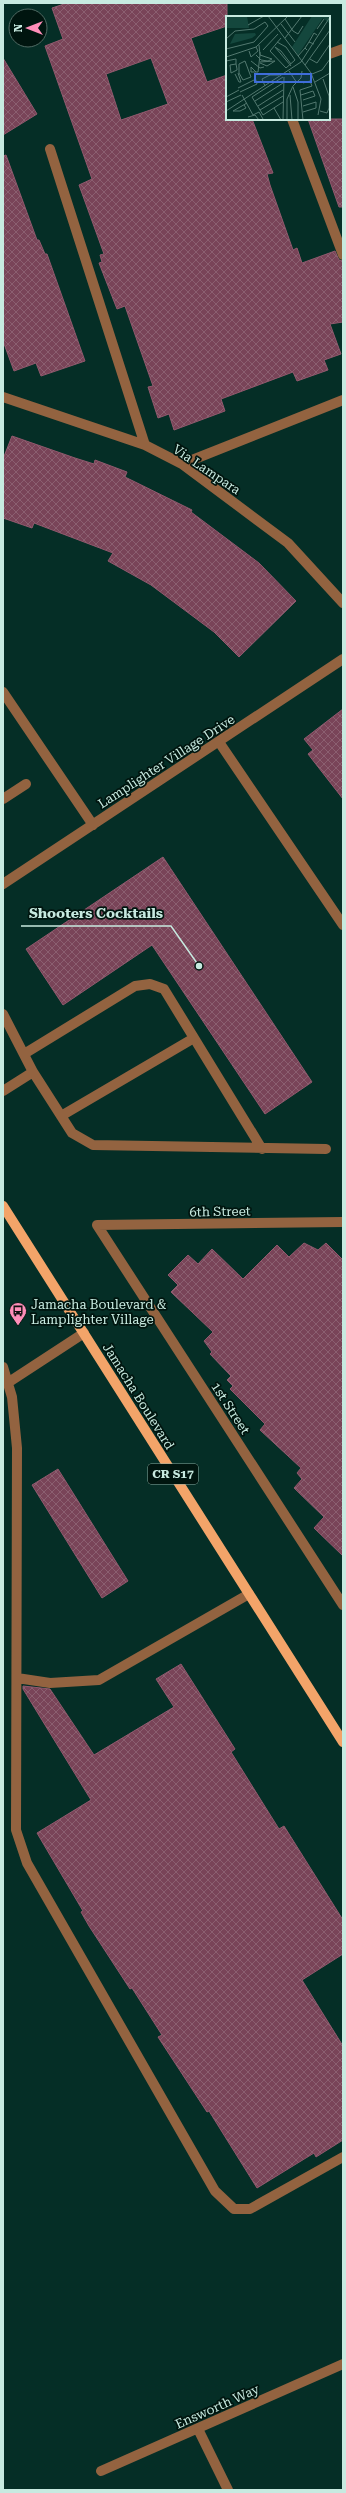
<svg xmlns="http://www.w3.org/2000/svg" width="346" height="2493" font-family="'Roboto Serif',serif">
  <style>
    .building { fill: url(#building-cross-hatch); stroke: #90596d; fill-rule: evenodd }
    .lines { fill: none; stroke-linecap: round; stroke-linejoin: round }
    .minor { stroke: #936340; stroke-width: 10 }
    .major { stroke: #f3a469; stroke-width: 10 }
    .labels { text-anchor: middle; stroke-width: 3.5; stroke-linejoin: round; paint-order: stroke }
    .shield { fill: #00150f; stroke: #8baaa1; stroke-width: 1 }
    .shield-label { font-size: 12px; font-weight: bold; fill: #c7eae0 }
    .street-label { font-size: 13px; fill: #c7eae0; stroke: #00150f }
    .poi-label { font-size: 13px; fill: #c7eae0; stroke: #00150f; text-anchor: start }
    .inset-road { fill: none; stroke: #537970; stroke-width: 1 }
    .view { fill: #3f6dda; fill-opacity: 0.15; stroke: #3f6dda; stroke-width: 2 }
    .inset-edge { fill: none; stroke: #c7eae0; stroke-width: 2 }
    .leader { fill: none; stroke: #c7eae0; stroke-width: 1.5 }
    .callout-dot { fill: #c7eae0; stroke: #00150f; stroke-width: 1.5 }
    .callout-label { font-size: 14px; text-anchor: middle; font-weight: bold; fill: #c7eae0; stroke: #00150f; stroke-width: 3.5; stroke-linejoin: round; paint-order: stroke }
  </style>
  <defs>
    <pattern id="building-cross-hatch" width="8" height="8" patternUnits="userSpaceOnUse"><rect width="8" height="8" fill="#794458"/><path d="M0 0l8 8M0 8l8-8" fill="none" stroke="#8b5f70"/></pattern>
  </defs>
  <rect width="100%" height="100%" fill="#052e26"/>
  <path class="building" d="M67,3h160v23l-36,12 16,44 20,-7v44h25l21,54 -6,1 3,11 23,65 4,-2 5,15 33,-12 4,9 4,1v61l-13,2 11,30 -17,6 4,10 -31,11 -4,-9 -72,27 4,12 -51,19 -5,-16 -11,4 -10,-31 5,-1 -28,-80 -8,3 -18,-46 3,-1 -2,-7 4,-1 -25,-69 13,-6 -47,-133 18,-7 -11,-31zM151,58l17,46 -47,16 -15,-46z
    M3,58l34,56 -34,21z
    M308,119h35v88h-4z
    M6,155l31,85h2l6,14h2l38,107 -44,15 -5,-13 -22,8 -11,-30v-185z
    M12,436l63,22 19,6 1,-4 32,12 -2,5 67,33 -1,2 68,51 37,38 -57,56 -25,-25 -63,-47 -43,-24 5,-8 -79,-30 -2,5 -29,-10v-59z
    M343,709v90l-35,-45 5,-4 -9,-11z
    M163,857l149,225 -47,32 -113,-169 -89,60 -37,-56z
    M304,1243l14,7 8,-7 17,17v296l-29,-28 10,-11 -30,-29 8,-9 -5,-6 4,-5 -41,-38 5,-6 -35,-35 3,-3 -6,-6 4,-4 -21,-22 2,-2 -8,-11 9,-9 -42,-40 7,-7 -10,-10 20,-20 10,9 14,-15 31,30 34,-34 12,12z
    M58,1469l70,112 -26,17 -70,-113z
    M181,1664l54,85 -4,3 33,53 15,24 5,-3 59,94v34l-41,26 41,66v94l-27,17 -2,-4 -57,35 -48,-77 -2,1 -49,-75 4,-2 -30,-47 -2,1 -41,-63 -8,-14 2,-1 -46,-78 54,-33 -68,-111v-3l27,3 44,66 80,-48 -18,-28z"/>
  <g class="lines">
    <path class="minor" d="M329,54l14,-5
      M292,119l51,136
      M50,149l95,296
      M3,397l142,48 37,19 106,79 55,60
      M182,464l161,-64
      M3,692l90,133
      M219,742l124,183
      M3,799l23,-15
      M3,884l340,-225
      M3,1014l30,58 -30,19
      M24,1054l111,-68 15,-2 14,5 98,160
      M33,1072l39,61 21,12 233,4
      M61,1116l133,-78
      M97,1225l246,380
      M97,1225l246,-3
      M3,1367l9,30 5,51 -1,382 11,33 188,328 19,18h16l93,-52
      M9,1382l75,-49
      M17,1678l33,5 49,-3 150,-86
      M198,2429l30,61
      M101,2471l242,-107"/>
    <path class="major" d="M3,1206l340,536"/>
  </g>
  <defs>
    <symbol id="bus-pin" viewBox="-11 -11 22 30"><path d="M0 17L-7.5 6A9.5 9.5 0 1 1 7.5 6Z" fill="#ff8eb9" stroke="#00150f"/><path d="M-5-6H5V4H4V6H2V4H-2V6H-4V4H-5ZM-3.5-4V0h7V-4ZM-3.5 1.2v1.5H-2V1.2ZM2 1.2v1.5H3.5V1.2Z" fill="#111"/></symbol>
  </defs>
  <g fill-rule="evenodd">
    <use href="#bus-pin" x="8" y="1301" width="20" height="27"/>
  </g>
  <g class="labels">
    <rect class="shield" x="148" y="1464" width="50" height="20" rx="3"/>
    <g class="shield-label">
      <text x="173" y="1478">CR S17</text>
    </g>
    <g class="street-label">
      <text transform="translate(207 469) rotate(34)" y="5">Via Lampara</text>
      <text transform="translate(166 761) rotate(-33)" y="5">Lamplighter Village Drive</text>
      <text transform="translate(220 1211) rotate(-1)" y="5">6th Street</text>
      <text transform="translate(139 1396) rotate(58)" y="5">Jamacha Boulevard</text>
      <text transform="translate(231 1408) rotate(57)" y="5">1st Street</text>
      <text transform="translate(217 2406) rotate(-24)" y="5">Ensworth Way</text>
    </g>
    <g class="poi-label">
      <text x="31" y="1309">Jamacha Boulevard &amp;<tspan x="31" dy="15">Lamplighter Village</tspan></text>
    </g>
  </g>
  <g transform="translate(226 16)">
    <rect width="104" height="104" fill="#052e26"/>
    <path d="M0,0h21l2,12h-23zM86,0h18v8l-7,-6 -25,37 -6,-8z" fill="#14473d"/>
    <path d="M29,17l1,2 -4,3 -22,6 5,-10z" fill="#14473d"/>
    <path class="inset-road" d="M42,0l43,57 10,26 -3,16M59,3l8,12M55,8l14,18M22,9l16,-9M91,13l7,-10M67,15l5,3 5,-8M59,22l17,-22M0,23l9,-8 19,-2 11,-7 3,4 -14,16 -28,7M51,26l9,5 9,13 -9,8 -16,-17 11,-13M83,26l5,-9 3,2M33,29l1,10v-3M79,32l4,-6 5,2M37,34l15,-16M23,35l2,6 7,-6 -2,-4M30,39l5,5 7,1 4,-2 -12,-4M72,40l7,-8 2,2M0,41l30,-10 32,-31M84,43l7,4 13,-19M0,45l10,-2v5l1,5v1l-6,3 -1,-8 6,-1M19,45l6,16 -8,3 -4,-7v-9zM25,45l9,7 4,-1M34,47l7,3 8,-5 -15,1M79,49l25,-35M65,50l-16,-19 6,4 10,13M63,55l8,12M30,56l-5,-5v5h7l2,-17M9,58l4,8h2l-3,-9M86,58l10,-4 8,-11M89,66l15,-9M39,70l-3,-7 8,-4h9M67,71l5,15v18M12,72l18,-9M74,74l3,30M74,74l12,-4 -2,-5 -7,2M14,76l17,-8 -2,-7M16,79l11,20M64,79l2,25M75,79l12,-4 2,5 -12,4M0,81l13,-7M29,85l28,-18M0,86l15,-7M57,86l-20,13 -11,-18 31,-20M18,89l2,3 -6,3h-7l14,-8M32,90l25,-16M77,90l13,-4v6l-13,4M48,92l7,12M34,94l23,-14M0,95l75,-49 29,-45M94,95l7,2 2,-5v-12l-6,-17M27,99l6,-3 4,7M22,101l7,-2 4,5M57,104l1,-43M61,104v-21l6,-13 8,-8 1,-7"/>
    <path class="view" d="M29,58h56v8h-56z"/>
    <rect width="104" height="104" class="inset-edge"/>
  </g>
  <path class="leader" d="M199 966L171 926H21"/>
  <circle class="callout-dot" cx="199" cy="966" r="4"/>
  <g class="callout-label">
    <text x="96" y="918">Shooters Cocktails</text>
  </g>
  <rect width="346" height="2493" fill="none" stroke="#c7eae0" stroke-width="8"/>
  <g transform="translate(28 28) rotate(270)"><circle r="19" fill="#00150f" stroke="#506a63"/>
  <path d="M0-3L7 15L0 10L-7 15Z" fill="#ff8eb9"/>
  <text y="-6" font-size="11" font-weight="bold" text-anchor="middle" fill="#c7eae0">N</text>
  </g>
</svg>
